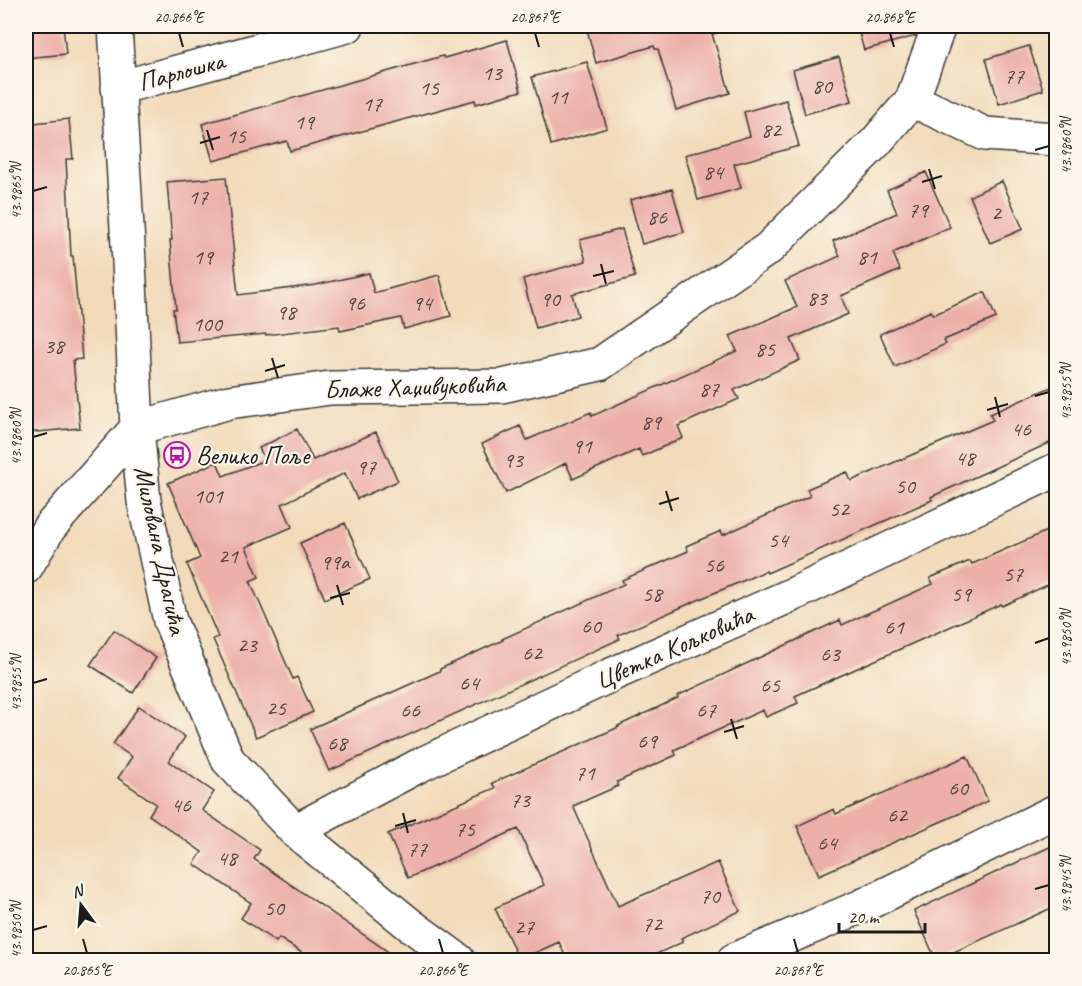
<svg xmlns="http://www.w3.org/2000/svg" width="1082" height="986" font-family="Caveat,sans-serif">
  <style>
    .building { fill: #ecafa9 }
    .lines { fill: none; stroke-linecap: round; stroke-linejoin: round }
    .minor-casing { stroke: #3c3934; stroke-width: 36 }
    .minor { stroke: #fff; stroke-width: 33 }
    .ticks { fill: none; stroke: #1c1c1c; stroke-width: 2 }
    .labels { text-anchor: middle; stroke-width: 4.5; stroke-linejoin: round; paint-order: stroke }
    .number-label { font-size: 22px; fill: #50413f }
    .street-label { font-size: 26px; fill: #1c1c1c; stroke: #fbf7ec }
    .poi-label { font-size: 26px; fill: #1c1c1c; stroke: #fbf7ec; text-anchor: start }
    .neatline { fill: none; stroke: #1c1c1c; stroke-width: 2 }
    .ticks-label { font-size: 15px; text-anchor: middle; fill: #1c1c1c }
  </style>
  <rect width="100%" height="100%" fill="#fbf7ec"/>
  <filter id="ink" filterUnits="userSpaceOnUse"><feTurbulence type="fractalNoise" baseFrequency=".0167" numOctaves="2"/><feDisplacementMap in="SourceGraphic" scale="12" xChannelSelector="R" yChannelSelector="G"/><feConvolveMatrix kernelMatrix="1 2 1 2 8 2 1 2 1" color-interpolation-filters="sRGB"/></filter>
  <filter id="wash" filterUnits="userSpaceOnUse"><feTurbulence type="fractalNoise" baseFrequency=".008" numOctaves="4" result="noise"/><feDisplacementMap in="SourceGraphic" scale="24" xChannelSelector="R" yChannelSelector="G"/><feGaussianBlur stdDeviation="1.35" result="paint"/><feColorMatrix in="noise" values="0 0 0 0 0 0 0 0 0 0 0 0 0 0 0 0 0 1.4 0 .05"/><feComposite in="paint" operator="in"/></filter>
  <g filter="url(#wash)">
    <rect width="100%" height="100%" fill="#f2dbbb"/>
    <g id="blocks">
      <path class="building" d="M26,26h37l3,28 -40,4z
        M586,26h130l1,7 -5,1 18,59 -54,17 -18,-61h-3l-1,-3 -58,17z
        M857,26h62l-3,10 -52,14z
        M507,40l14,51 -45,13 -1,-4 -185,51 -3,-10 -74,20 -11,-37 241,-68 1,2z
        M1029,46l14,44 -44,14 -13,-45z
        M839,57l13,44 -47,13 -12,-44z
        M587,62l20,66 -56,17 -19,-68z
        M786,100l13,46 -65,18 7,24 -43,12 -13,-45 65,-19 -6,-24z
        M69,119l4,40h-7l5,97h2l9,103 -9,1 7,68 -54,5v-29h5l-5,-73v-3h3l-3,-38v-166z
        M926,172l24,55 -57,26 7,17 -59,26 7,18 -57,25 9,21 -66,30 5,9 -61,27 5,12 -41,18 -3,-7 -66,30 -7,-16 -60,30 -24,-49 38,-18 7,14 64,-28 1,4 145,-65 -7,-15 67,-29 -12,-26 55,-25 -7,-15 64,-28 -10,-23z
        M226,177l12,118 78,-10 53,-12 5,20 65,-18 12,41 -47,13 -3,-11 -61,13 -1,-5 -73,9v-1l-89,8 -4,-33h3l-6,-69h2l-5,-58z
        M1002,181l21,48 -33,14 -20,-47z
        M672,189l12,43 -42,12 -12,-44z
        M622,229l13,48 -63,17 6,22 -42,12 -13,-49 63,-18 -6,-21z
        M985,292l11,26 -52,22 2,4 -51,23 -15,-33 51,-23 2,4z
        M1056,385v55l-125,57 1,3 -165,73 -1,-2 -59,25 -89,39 2,4 -291,132 -19,-42 130,-58v-2l63,-29 -1,-1 122,-55 -2,-4 66,-29 -2,-5 35,-15 2,4 87,-39 -3,-7 40,-17 4,9 142,-61 -3,-6z
        M297,429l16,31 63,-28 22,49 -41,18 -12,-26 -63,31 10,23 -46,20 13,30 -9,4 43,98 4,-2 16,35 -57,25 -43,-98 5,-2 -31,-73 13,-6 -32,-75 49,-21 6,14 42,-16 -6,-12z
        M345,523l25,56 -45,20 -25,-56z
        M1056,527v54l-54,25 -1,-2 -206,92 3,7 -32,14 -3,-7 -89,40 2,5 -59,27 1,4 -45,20 45,100 100,-44 22,49 -59,27 2,4 -40,18h-76l-8,-18 -40,18 -24,-52 49,-23 -26,-56 -110,49 -20,-44 107,-46 -3,-5 127,-56 -1,-1 60,-28 -1,-2 122,-57 41,-19 2,5 91,-41 -3,-6 40,-17 2,3z
        M114,630l42,28 -23,35 -43,-28z
        M139,706l46,31 -16,24 45,31 -12,18 58,40 -6,9 146,101h-87l-34,-22 -3,4 -35,-24 10,-15 -57,-39 8,-12 -53,-37 7,-11 -38,-26 14,-21 -19,-13z
        M967,756l21,45 -169,74 -22,-49 37,-17 2,5z
        M1056,844v62l-120,54 -22,-49z"/>
    </g>
  </g>
  <g filter="url(#ink)">
    <use href="#blocks" fill-opacity="0" stroke="#3c3934" stroke-width="1.5"/>
    <g class="lines">
      <defs>
        <path id="minor" d="M115,26l14,236 8,166 7,73 26,120 58,139 67,71 114,93 49,36
          M118,88l229,-62
          M912,100l73,34 71,5
          M26,567l23,-39 88,-100 92,-26 101,-14 172,-2 98,-22 169,-116 107,-106 36,-42 27,-74
          M295,831l125,-66 191,-90 185,-82 260,-123
          M734,960l128,-54 194,-95"/>
      </defs>
      <use href="#minor" class="minor-casing"/>
      <use href="#minor" class="minor"/>
    </g>
  </g>
  <path class="ticks" d="M179,33l4,14M535,33l4,14M890,33l4,14M207,130l6,20M200,143l20,-6M1035,150l14,-4M929,169l6,20M922,182l20,-6M33,191l14,-4M601,264l5,20M593,276l21,-5M272,358l6,20M265,371l20,-6M1035,396l14,-4M995,397l5,20M987,410l21,-6M33,437l14,-4M666,491l6,20M659,504l20,-6M337,585l6,20M330,598l20,-5M1035,643l14,-5M33,683l14,-4M731,719l6,20M724,732l20,-6M403,813l5,20M395,826l21,-6M1035,889l14,-4M33,930l14,-4M83,939l4,14M439,939l4,14M794,939l4,14"/>
  <defs>
    <symbol id="bus-ring" viewBox="-11 -11 22 22"><circle r="9.5" fill="#fbf7ec" stroke="#b5179e" stroke-width="1.5"/><path d="M-5-6H5V4H4V6H2V4H-2V6H-4V4H-5ZM-3.5-4V0h7V-4ZM-3.5 1.2v1.5H-2V1.2ZM2 1.2v1.5H3.5V1.2Z" fill="#b5179e"/></symbol>
  </defs>
  <g fill-rule="evenodd">
    <use href="#bus-ring" x="162" y="440" width="30" height="30"/>
  </g>
  <g class="labels">
    <g class="number-label">
      <text x="492" y="80">13</text>
      <text x="1014" y="83">77</text>
      <text x="822" y="93">80</text>
      <text x="429" y="95">15</text>
      <text x="558" y="104">11</text>
      <text x="372" y="111">17</text>
      <text x="304" y="129">19</text>
      <text x="771" y="137">82</text>
      <text x="236" y="143">15</text>
      <text x="713" y="179">84</text>
      <text x="198" y="204">17</text>
      <text x="918" y="217">79</text>
      <text x="996" y="220">2</text>
      <text x="657" y="224">86</text>
      <text x="203" y="264">19</text>
      <text x="867" y="264">81</text>
      <text x="817" y="305">83</text>
      <text x="550" y="306">90</text>
      <text x="355" y="310">96</text>
      <text x="422" y="310">94</text>
      <text x="286" y="319">98</text>
      <text x="207" y="331">100</text>
      <text x="54" y="353">38</text>
      <text x="765" y="356">85</text>
      <text x="709" y="396">87</text>
      <text x="651" y="429">89</text>
      <text x="1021" y="436">46</text>
      <text x="582" y="453">91</text>
      <text x="965" y="465">48</text>
      <text x="513" y="467">93</text>
      <text x="366" y="474">97</text>
      <text x="905" y="493">50</text>
      <text x="208" y="503">101</text>
      <text x="839" y="516">52</text>
      <text x="778" y="547">54</text>
      <text x="228" y="563">21</text>
      <text x="335" y="569">99a</text>
      <text x="714" y="572">56</text>
      <text x="1013" y="581">57</text>
      <text x="652" y="601">58</text>
      <text x="961" y="601">59</text>
      <text x="591" y="633">60</text>
      <text x="894" y="634">61</text>
      <text x="247" y="652">23</text>
      <text x="532" y="660">62</text>
      <text x="830" y="661">63</text>
      <text x="469" y="690">64</text>
      <text x="770" y="692">65</text>
      <text x="276" y="715">25</text>
      <text x="410" y="717">66</text>
      <text x="706" y="717">67</text>
      <text x="647" y="748">69</text>
      <text x="337" y="750">68</text>
      <text x="585" y="780">71</text>
      <text x="958" y="795">60</text>
      <text x="520" y="807">73</text>
      <text x="181" y="812">46</text>
      <text x="897" y="822">62</text>
      <text x="465" y="836">75</text>
      <text x="827" y="850">64</text>
      <text x="417" y="856">77</text>
      <text x="227" y="865">48</text>
      <text x="710" y="903">70</text>
      <text x="274" y="915">50</text>
      <text x="652" y="931">72</text>
      <text x="524" y="934">27</text>
    </g>
    <g class="street-label">
      <text transform="translate(181 71) rotate(-15)" y="9">Парлошка</text>
      <text transform="translate(415 386) rotate(-2)" y="9">Блаже Хаџивуковића</text>
      <text transform="translate(161 550) rotate(78)" y="9">Милована Драгића</text>
      <text transform="translate(674 647) rotate(-24)" y="9">Цветка Кољковића</text>
    </g>
    <g class="poi-label">
      <text x="196" y="464">Велико Поље</text>
    </g>
  </g>
  <rect width="1082" height="986" fill="none" stroke="#fbf7ec" stroke-width="66"/>
  <g transform="translate(81 905) rotate(344)" stroke="#fbf7ec" stroke-width="4.5" paint-order="stroke">
  <path d="M0-4.5L10 22L0 15L-10 22Z" fill="#1c1c1c"/>
  <text y="-9" font-size="16" font-weight="bold" text-anchor="middle" fill="#1c1c1c">N</text>
  </g>
  <path d="M839 923v9h86v-9" fill="none" stroke="#1c1c1c" stroke-width="3"/>
  <text x="848" y="923" font-size="18" fill="#1c1c1c" stroke="#fbf7ec" stroke-width="4.5" paint-order="stroke">20 m</text>
  <rect x="33" y="33" width="1016" height="920" class="neatline"/>
  <g class="ticks-label">
    <text x="179" y="22">20.866°E</text>
    <text x="535" y="22">20.867°E</text>
    <text x="890" y="22">20.868°E</text>
    <text transform="translate(1066 146) rotate(-90)" y="5">43.9860°N</text>
    <text transform="translate(16 191) rotate(-90)" y="5">43.9865°N</text>
    <text transform="translate(1066 392) rotate(-90)" y="5">43.9855°N</text>
    <text transform="translate(16 437) rotate(-90)" y="5">43.9860°N</text>
    <text transform="translate(1066 638) rotate(-90)" y="5">43.9850°N</text>
    <text transform="translate(16 683) rotate(-90)" y="5">43.9855°N</text>
    <text transform="translate(1066 885) rotate(-90)" y="5">43.9845°N</text>
    <text transform="translate(16 930) rotate(-90)" y="5">43.9850°N</text>
    <text x="87" y="975">20.865°E</text>
    <text x="443" y="975">20.866°E</text>
    <text x="798" y="975">20.867°E</text>
  </g>
</svg>
